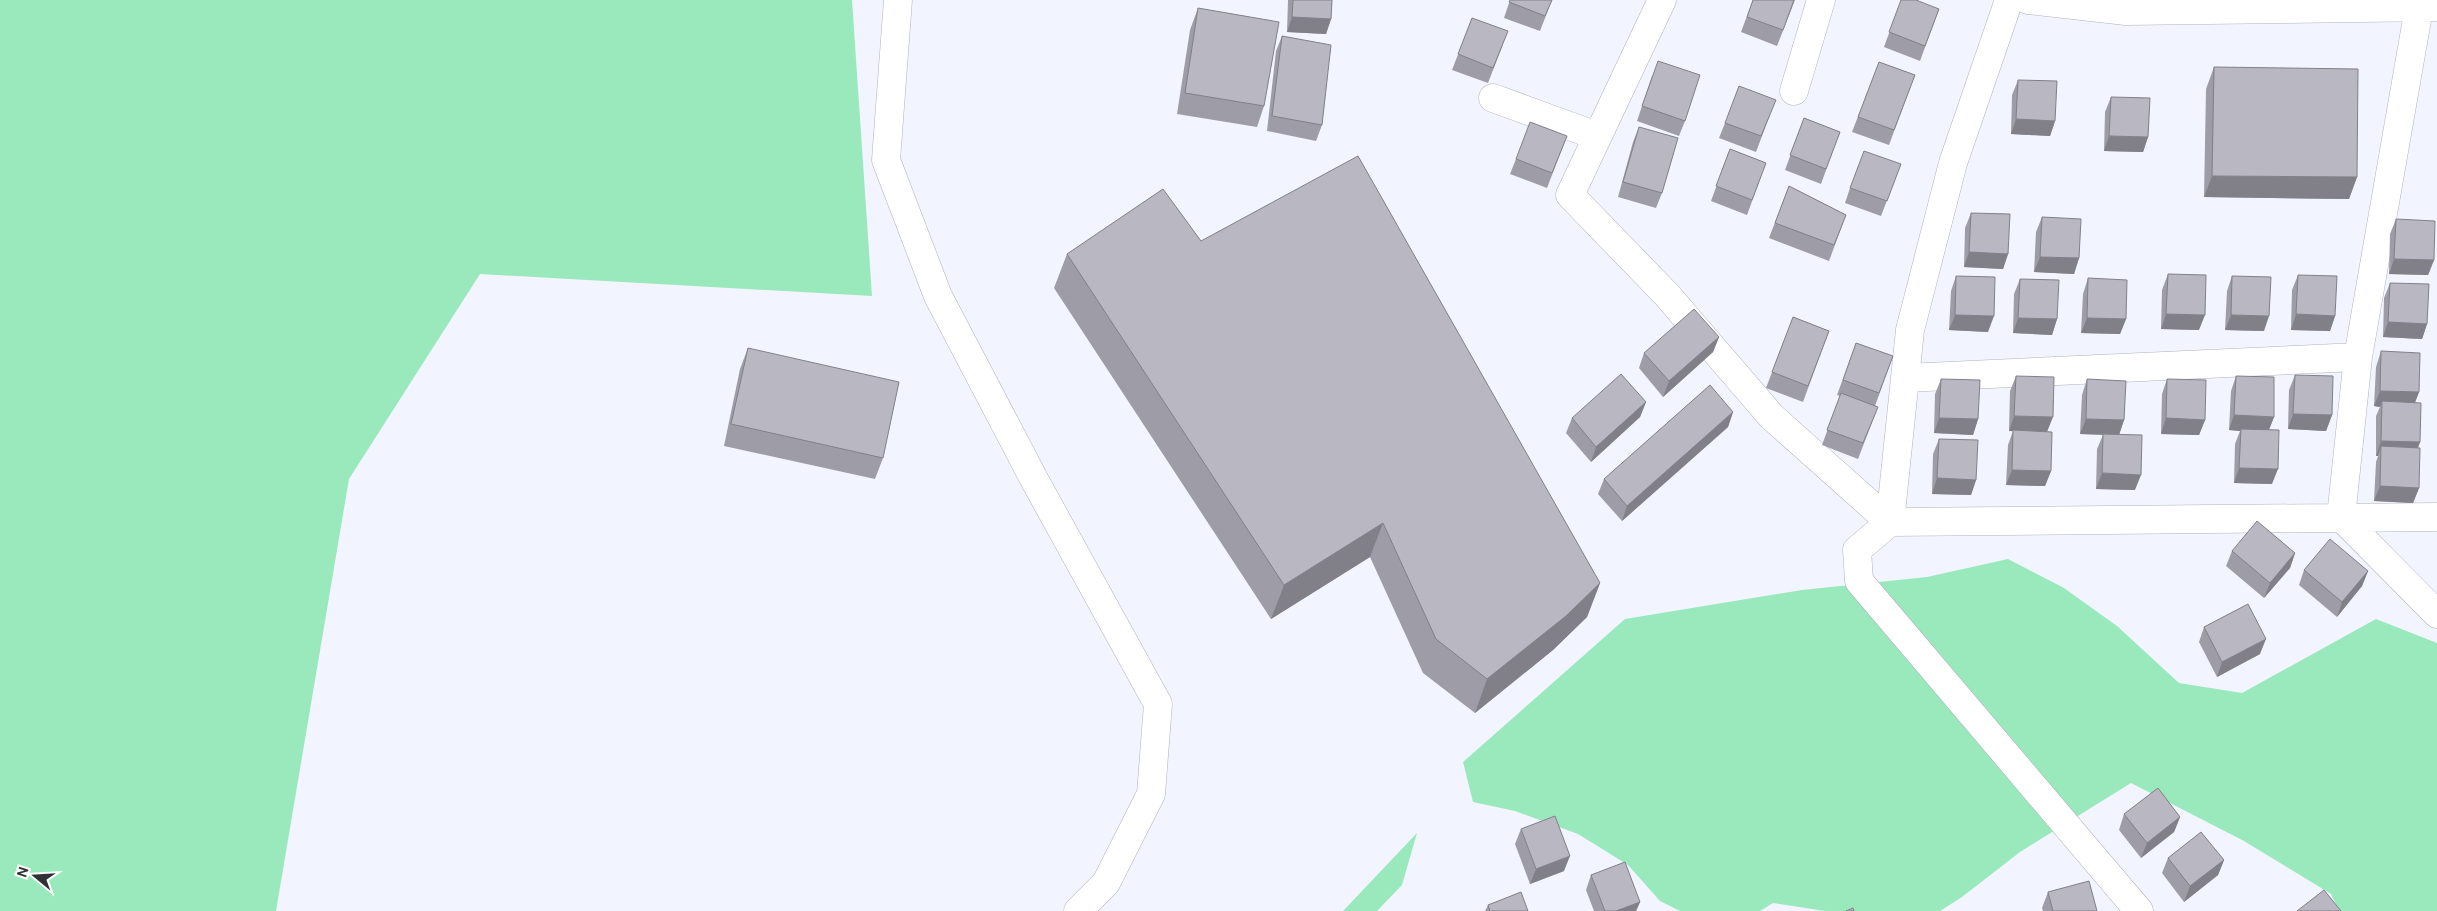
<svg xmlns="http://www.w3.org/2000/svg" width="2437" height="911" font-family="Cabin,sans-serif">
  <style>
    .green { fill: #9ae9bc }
    .lines { fill: none; stroke-linecap: round; stroke-linejoin: round }
    .minor-casing { stroke: #b0b2bc; stroke-width: 29 }
    .minor { stroke: #fff; stroke-width: 28 }
    .wall { fill: #9e9da7 }
    .shaded-wall { fill: #818088 }
    .building { fill: #b8b7c2; stroke: #818088 }
  </style>
  <rect width="100%" height="100%" fill="#f2f4ff"/>
  <path class="green" d="M0,0h852l20,296 -392,-22 -131,205 -73,432h-276z
    M2008,559l56,29 53,38 62,57 63,10 134,-74 61,24v268h-98l-8,-17 -87,-53 -113,-58 -111,69 -58,45 -22,14h-115l-52,-8 -13,8h-80l-20,-10 -32,-36 -50,-31 -63,-23 -42,-9 -10,-40 162,-143 177,-29 125,-13z
    M1417,833l-15,52 -25,26h-34z"/>
  <g class="lines">
    <defs>
      <path id="minor" d="M898,0l-12,160 52,136 97,185 123,223 -7,90 -45,89 -28,28
        M1662,0l-92,195 97,100 105,122 118,105
        M2028,0l98,11 310,-4
        M2419,8l-61,349 -17,160 96,97
        M1794,91l27,-91
        M1493,98l104,38
        M1905,378l453,-21
        M1890,522l20,-192 43,-167 56,-163
        M2139,911l-280,-330 -2,-31 33,-28 547,-5"/>
    </defs>
    <use href="#minor" class="minor-casing"/>
    <use href="#minor" class="minor"/>
  </g>
  <path class="wall" d="M1288,0h44l-1,19 -5,15 -39,-2z
    M1510,0h42l-12,31 -36,-13z
    M1753,0h42l-18,46 -36,-14z
    M1901,0l38,9 -19,52 -36,-14z
    M1198,8l66,98 -7,21 -80,-13 13,-84z
    M1472,18l30,29 -14,36 -36,-13z
    M1282,36l40,89 -6,16 -49,-10 9,-80z
    M1879,62l36,13 -26,70 -37,-13z
    M2214,67l143,110 -8,22 -145,-2 2,-108z
    M1652,76l33,45 -6,15 -42,-15z
    M2018,80l37,41 -5,15 -39,-2 1,-39z
    M2111,97l37,40 -5,15 -39,-1 1,-39z
    M1770,115l-14,37 -37,-14 6,-15z
    M1804,118l36,14 -19,52 -36,-14z
    M1639,127l23,66 -6,15 -38,-11 15,-55z
    M1567,136l-20,52 -37,-14 6,-15z
    M1730,149l36,14 -19,52 -36,-14z
    M1901,164l-20,52 -36,-13 5,-15z
    M1789,186l57,29 -17,46 -60,-23z
    M1971,213l37,41 -5,15 -39,-2 1,-39z
    M2042,217l37,41 -5,16 -40,-2 2,-40z
    M2396,219l38,41 -6,15 -39,-1 1,-40z
    M1201,241l399,342 -13,34 -34,33 -78,63 -52,-40 -53,-116 -99,62 -217,-331 13,-34z
    M2168,274l31,56 -38,-1 1,-39z
    M2298,275l37,41 -5,15 -39,-1 1,-40z
    M1956,276l32,56 -39,-2 2,-39z
    M2232,276l32,55 -39,-1 2,-39z
    M2088,278l38,41 -6,15 -39,-1 2,-39z
    M2020,279l37,40 -5,16 -39,-2 1,-39z
    M2390,283l37,41 -5,15 -39,-2 1,-39z
    M1793,317l36,14 -26,71 -37,-14z
    M1719,337l-6,15 -50,45 -24,-29 5,-15z
    M1856,343l37,13 -18,50 3,1 -20,52 -36,-14 18,-49 -3,-1z
    M748,348l135,110 -8,21 -151,-33 16,-77z
    M2381,351l38,41 -4,10 5,40 -2,6 1,40 -6,15 -39,-2 2,-39 2,-6h-2v-40l4,-9 -6,-1 2,-39z
    M2295,375l37,40 -6,16 -38,-2 1,-39z
    M2016,376l31,56 4,39 -6,15 -39,-1 2,-40 5,-14h-4l1,-40z
    M2236,376l38,41 -5,13 3,54 -38,-1 1,-39 5,-13 -11,-1 2,-39z
    M1941,379l37,40 -5,16 -39,-2 1,-39z
    M2087,379l37,41 -5,15 16,55 -39,-1 1,-40 6,-14 -23,-1 2,-39z
    M2167,379l38,41 -6,15 -38,-1 1,-40z
    M1646,402l-6,15 -49,45 -25,-29 6,-15z
    M1733,412l-5,15 -106,94 -24,-27 6,-15z
    M1939,439l37,41 -5,15 -39,-1 1,-40z
    M2232,551l63,2 -5,15 -26,30 -38,-32z
    M2304,570l64,1 -6,15 -25,31 -38,-32z
    M2204,627l56,27 -43,23 -18,-35z
    M2124,814l56,3 -6,15 -33,26 -22,-28z
    M1521,829l43,42 -34,13 -15,-40z
    M2168,858l56,2 -6,15 -34,27 -22,-29z
    M1591,875l49,27 -4,9h-42l-8,-21z
    M2048,892l49,19h-54l-1,-3z
    M1488,905l40,6h-43z"/>
  <path class="shaded-wall" d="M1292,17l39,2 -5,15 -39,-2z
    M2016,119l39,2 -5,15 -39,-2z
    M2109,136l39,1 -5,15 -39,-1z
    M2212,176l145,1 -8,22 -145,-2z
    M1969,252l39,2 -5,15 -39,-2z
    M2040,257l39,1 -5,16 -40,-2z
    M2394,259l40,1 -6,15 -39,-1z
    M2166,314l39,1 -6,15 -38,-1z
    M2296,314l39,2 -5,15 -39,-1z
    M1955,315l39,1 -6,16 -39,-2z
    M2231,315l38,1 -5,15 -39,-1z
    M2018,318l39,1 -5,16 -39,-2z
    M2087,318l39,1 -6,15 -39,-1z
    M2388,322l39,2 -5,15 -39,-2z
    M1719,337l-6,15 -50,45 6,-16z
    M2380,391l39,1 -6,16 -31,-7 -2,6 -6,-1z
    M1646,402l-6,15 -49,45 5,-15z
    M1733,412l-5,15 -106,94 5,-15z
    M2293,414l39,1 -6,16 -38,-2z
    M2234,415l40,2 -6,15 -27,-3 -1,2 -11,-1z
    M2014,416l39,1 -6,15 -38,-1z
    M1939,418l39,1 -5,16 -39,-2z
    M2166,418l39,2 -6,15 -38,-1z
    M2086,419l38,1 -5,15 -39,-1z
    M2381,441l39,1 -6,15 -33,-11 -3,10h-2z
    M2239,468l39,1 -6,15 -38,-1z
    M2012,470l39,1 -6,15 -39,-1z
    M2102,473l39,2 -6,15 -39,-1z
    M1937,478l39,2 -5,15 -39,-1z
    M2380,486l39,2 -6,15 -39,-2z
    M1383,523l-13,34 -99,62 13,-34z
    M2295,553l-5,15 -26,30 6,-15z
    M2368,571l-6,15 -25,31 5,-15z
    M1600,583l-13,34 -34,33 -78,63 12,-34z
    M2266,639l-6,15 -43,23 5,-15z
    M2180,817l-6,15 -33,26 6,-15z
    M1570,856l-6,15 -34,13 6,-15z
    M2224,860l-6,15 -34,27 6,-16z
    M1640,902l-4,9h-20z"/>
  <path class="building" d="M1293,0h39l-1,19 -39,-2z
    M1510,0h42l-7,16 -36,-14z
    M1753,0h41l-11,30 -36,-13z
    M1901,0h15l23,9 -14,37 -36,-14z
    M1198,8l81,14 -15,84 -79,-13z
    M1472,18l36,13 -15,37 -35,-14z
    M1282,36l49,9 -9,80 -50,-9z
    M1658,61l42,14 -15,46 -43,-15z
    M1879,62l36,13 -21,55 -36,-13z
    M2214,67l144,2 -1,108 -145,-1z
    M2018,80l39,1 -2,40 -39,-2z
    M1739,86l37,14 -15,36 -36,-13z
    M2111,97l39,1 -2,39 -39,-1z
    M1804,118l36,14 -14,37 -36,-14z
    M1530,122l37,14 -15,37 -36,-14z
    M1639,127l39,11 -16,55 -39,-11z
    M1730,149l36,14 -14,37 -36,-14z
    M1864,151l37,13 -14,37 -37,-13z
    M1358,156l242,427 -34,33 -79,63 -51,-40 -53,-116 -99,62 -217,-331 96,-65 38,52z
    M1789,186l57,29 -12,30 -59,-22z
    M1971,213l39,1 -2,40 -39,-2z
    M2042,217l39,2 -2,39 -39,-1z
    M2396,219l39,2 -1,39 -40,-1z
    M2168,274l38,1 -1,40 -39,-1z
    M2298,275l39,1 -2,40 -39,-2z
    M1956,276l39,1 -1,39 -39,-1z
    M2232,276l39,1 -2,39 -38,-1z
    M2088,278l39,2 -1,39 -39,-1z
    M2020,279l39,1 -2,39 -39,-1z
    M2390,283l39,1 -2,40 -39,-2z
    M1694,309l25,28 -50,44 -25,-28z
    M1793,317l36,14 -21,55 -36,-14z
    M1856,343l37,13 -14,37 -36,-13z
    M748,348l151,34 -16,76 -152,-34z
    M2381,351l39,2 -1,39 -39,-1z
    M1621,374l25,28 -50,45 -24,-29z
    M2295,375l38,1 -1,39 -39,-1z
    M2016,376l38,1 -1,40 -39,-1z
    M2236,376l38,1v40l-40,-2z
    M1941,379l39,1 -2,39 -39,-1z
    M2087,379l39,2 -2,39 -38,-1z
    M2167,379l39,1 -1,40 -39,-2z
    M1710,385l23,27 -106,94 -23,-27z
    M1841,393l37,14 -15,36 -36,-13z
    M2382,401l39,2 -1,39 -39,-1z
    M2241,429l38,1 -1,39 -39,-1z
    M2013,430l39,2 -1,39 -39,-1z
    M2103,434l39,1 -1,40 -39,-2z
    M1939,439l39,1 -2,40 -39,-2z
    M2381,446l39,2 -1,40 -39,-2z
    M2257,521l38,32 -25,30 -38,-32z
    M2330,539l38,32 -26,31 -38,-32z
    M2248,604l18,35 -44,23 -18,-35z
    M2158,788l22,29 -33,26 -23,-29z
    M1555,816l15,40 -34,13 -15,-40z
    M2201,832l23,28 -34,26 -22,-28z
    M1625,862l15,40 -24,9h-11l-14,-36z
    M2089,881l8,30h-44l-5,-19z
    M2324,890l17,21h-44z
    M1521,892l7,19h-38l-2,-6z
    M1853,908l1,3h-8z"/>
  <g transform="translate(35 876) rotate(288)" stroke="#ffffff" stroke-width="4" paint-order="stroke">
  <path d="M0-4L9 19L0 12L-9 19Z" fill="#303135"/>
  <text y="-8" font-size="14" font-weight="bold" text-anchor="middle" fill="#303135">N</text>
  </g>
</svg>
